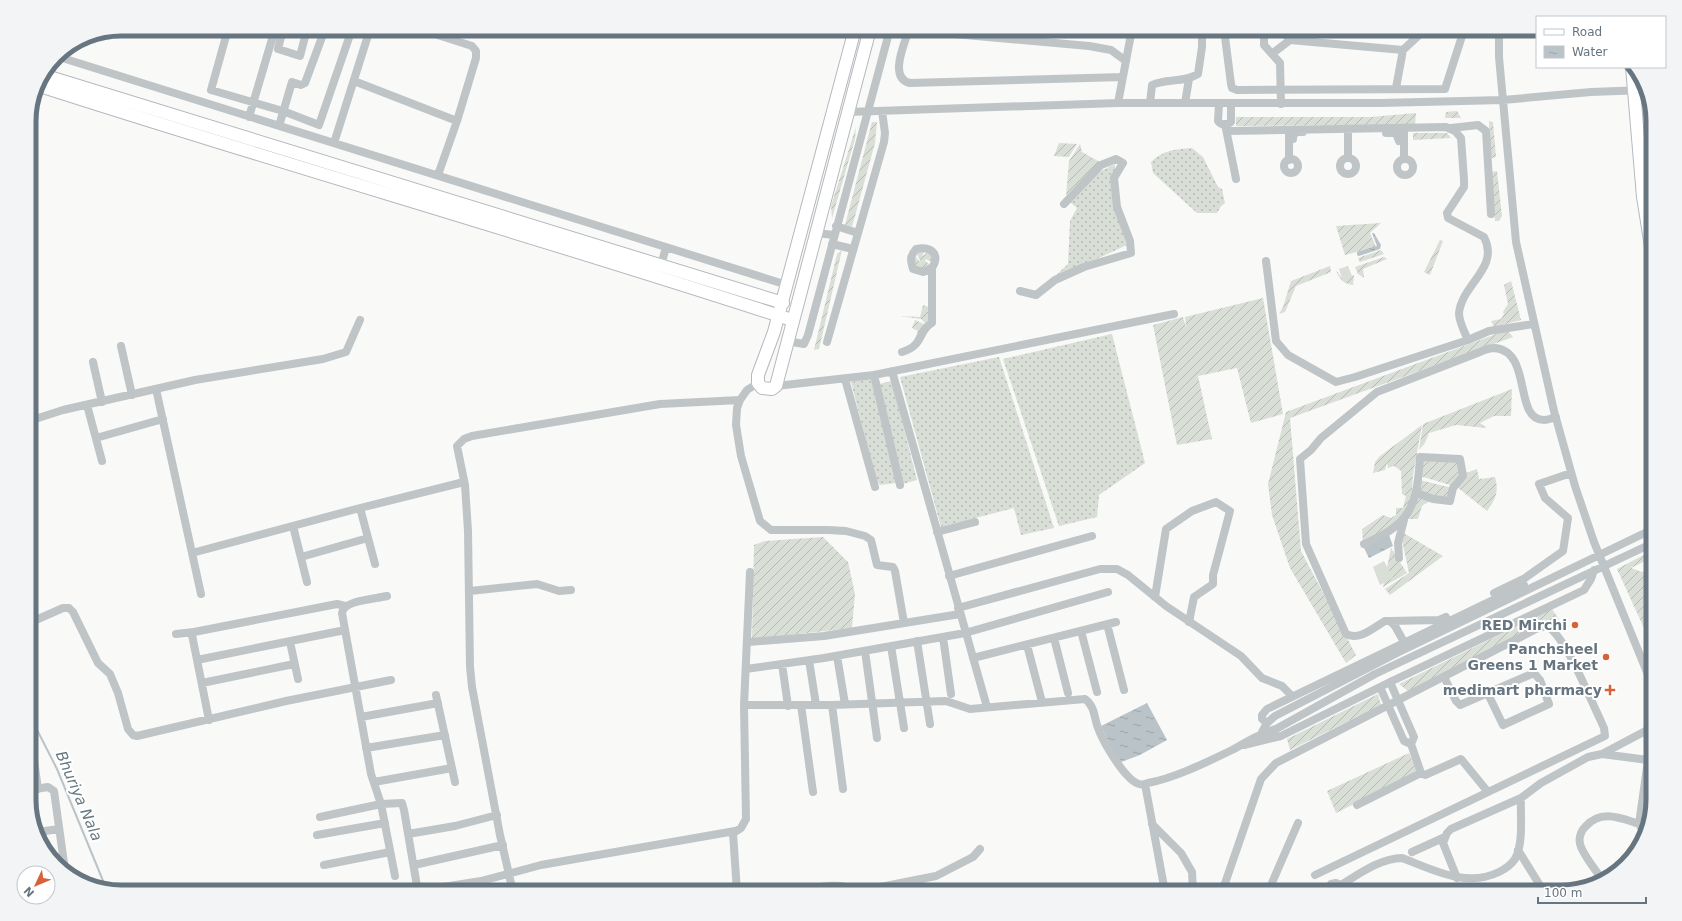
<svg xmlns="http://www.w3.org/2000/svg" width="1682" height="921" font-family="'DejaVu Sans',sans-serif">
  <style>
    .grass { fill: url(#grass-dots) }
    .park { fill: url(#park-tufts) }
    .garden { fill: url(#garden-furrows) }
    .pitch { fill: #d9ded7 }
    .water { fill: url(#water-ripples) }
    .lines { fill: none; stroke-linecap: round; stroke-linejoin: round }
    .stream { stroke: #bac4c8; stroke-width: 2 }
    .secondary-casing { stroke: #b4b9be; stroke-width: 14 }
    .street { stroke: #bfc4c7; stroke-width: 8 }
    .secondary { stroke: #fff; stroke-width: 12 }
    .poi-dot { fill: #d7623a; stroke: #fff; stroke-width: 1.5 }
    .labels { text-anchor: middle; stroke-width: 4; stroke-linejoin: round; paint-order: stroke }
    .poi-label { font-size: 14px; font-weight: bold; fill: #667580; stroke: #fff; text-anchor: end }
    .water-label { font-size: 15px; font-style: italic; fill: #677981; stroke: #fff }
    .rim { fill: none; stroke: #667580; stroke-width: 5 }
  </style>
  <defs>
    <pattern id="grass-dots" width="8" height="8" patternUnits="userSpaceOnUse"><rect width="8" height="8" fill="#d9ded7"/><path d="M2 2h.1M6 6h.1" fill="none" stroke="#b4b9b4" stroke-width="1.8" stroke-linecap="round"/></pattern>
    <pattern id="park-tufts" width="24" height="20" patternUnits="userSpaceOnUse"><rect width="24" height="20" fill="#d9ded7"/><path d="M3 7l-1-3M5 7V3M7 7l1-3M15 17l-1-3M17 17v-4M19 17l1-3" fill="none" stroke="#b4b9b4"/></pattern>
    <pattern id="garden-furrows" width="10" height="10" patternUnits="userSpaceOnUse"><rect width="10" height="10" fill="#d9ded7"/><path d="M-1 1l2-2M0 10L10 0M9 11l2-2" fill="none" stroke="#b4b9b4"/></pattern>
    <pattern id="water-ripples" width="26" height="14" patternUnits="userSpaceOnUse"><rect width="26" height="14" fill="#bac4c8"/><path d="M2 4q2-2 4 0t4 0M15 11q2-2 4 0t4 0" fill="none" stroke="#9ba4a8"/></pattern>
  </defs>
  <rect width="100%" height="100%" fill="#f9f9f8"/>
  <path class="grass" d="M1192,148l11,9 15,30 4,2 3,14 -4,3 -4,7h-20l-44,-40 -2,-11c12,-12 25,-13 41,-14z
    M1115,164v44l12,37 -76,35 17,-16 2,-43 7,-13 -7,-6 29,-30z
    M1112,334l33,129 -46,32 -2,22 -38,9 -56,-167z
    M999,357l55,171 -33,7 -7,-27 -73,19 -41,-150z
    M871,378l25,105 -16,2 -4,-5 -25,-98z
    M892,381l25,99 -14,4 -24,-100z"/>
  <path class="park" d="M1348,266l4,10 -10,2 -3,-9z"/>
  <path class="garden" d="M1457,111l4,7h-16l1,-6z
    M1416,113l-1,12 -179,1v-9h135z
    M1489,121l4,1 3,35 -4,1 -2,-3z
    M872,122h5l-2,21 -23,84 -7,-2z
    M856,127l-1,12 -23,79 -1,-12z
    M1413,133h34l4,5 -38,2z
    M1059,143l18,1 -8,13 -15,-1z
    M1080,144l2,8 18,10 -34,34 3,-35z
    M1497,171l5,45 -3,5h-4l-4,-49z
    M1381,223l-11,10 6,14 -31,8 -9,-29z
    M1440,240l3,1 -13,34 -6,-3z
    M925,249l-3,7 8,-5 4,12 -8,-4 -1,2 7,5 -4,4 -13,-1 -2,-15 8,9 -5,-11z
    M842,250l-23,99 -5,1 23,-96z
    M1381,250l3,4 -24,8 -2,-4z
    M1384,257l3,2 -24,10 1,9 -6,-4 -3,-7z
    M1330,266l1,6 -35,14 -11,26 -6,2 4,-7 8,-26z
    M1336,270l6,8 12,-3 -1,10c-11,-2 -13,-5 -17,-15z
    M1511,281l10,39 -27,7 -3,-6 10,-2 3,-5 -1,-2 5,-8 -4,-19z
    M1263,298l20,116 -32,9 -14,-55 -39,8 14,63 -35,6 -24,-120 30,-8 3,11 -1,-11z
    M923,305l8,3 -1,14 -5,1 -4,-4 -21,-3 20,1z
    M915,320l11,5 -14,21 6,-15 -6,-3z
    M1507,330l6,7 -223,81 11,133 55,104 -10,8 -56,-95 -18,-53 -4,-31 18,-72z
    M1512,389l-1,27h-17l-14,7 7,5 -31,-3 -27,8 -4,10 -6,7 4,-26z
    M1422,425l-9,50 -2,31 -20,22 -28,15 -1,-14 21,-14 8,3 5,-3v-7h7l3,-12 -4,-2 -1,-23 -7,-5 -6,2 -1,-5 -2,7 -12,3 2,-11 5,-6z
    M1420,458l40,3 1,16 -8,9 -33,-10z
    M1477,469l2,10 16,-2c4,14 1,22 -8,34l-30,-24 9,-14z
    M1420,480l32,8 -3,11 -14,-1 -17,-8z
    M1419,495l12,5 -9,6 -4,13h-11z
    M1400,531l43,25 -53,39 -5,-6 24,-16z
    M823,537l25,25 7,32 -3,34 -100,11 2,-94 11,-4z
    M1391,548l16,25 -24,14z
    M1653,550v7l-22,11 11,4 11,-5v81l-36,-79z
    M1552,609l8,12 -21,4 -131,66 -9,-7z
    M1378,694l3,11 -91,45 -3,-11z
    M1409,753l9,19 -82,41 -9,-22z"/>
  <path class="pitch" d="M1384,561l9,17 -13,7 -7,-18z"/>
  <path class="water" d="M1372,233h2l7,12 -1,4 -21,7 -2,-1v-3l20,-6z
    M1389,535l4,11 -24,12 -5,-10z
    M1147,703l20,37 -27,15 -19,7 -4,-2 -16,-34z"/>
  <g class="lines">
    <path class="stream" d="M29,714l28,55 49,119
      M352,892h7"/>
    <defs>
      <path id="secondary" d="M855,29l-81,303 -16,43v8l4,5 10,1 4,-3 94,-357
        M1632,67l11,130 10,62
        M43,75l740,228
        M37,85c251,81 505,153 755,235"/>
    </defs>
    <use href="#secondary" class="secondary-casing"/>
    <path class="street" d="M228,29l-17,61 72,21 36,14 33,-96
      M283,29l-5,20 22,7 7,-27
      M287,29l19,6
      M909,29c-4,14 -21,49 1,54l213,-6
      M1224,29l7,55 1,4 5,2 208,-1 18,-56 36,-3
      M1264,29v16l16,18 1,41
      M1280,29l10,11 113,10 15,-14 2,-7
      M1499,29v28l17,185 38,169 21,75 19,56 59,145
      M909,30l180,16 22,4 15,11
      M1273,53l17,-13
      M56,56l731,229
      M354,81l103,40 19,-63v-7l-4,-5 -53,-17
      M1396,88l7,-38
      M1118,103l14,-74
      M1150,103l2,-18c15,-7 31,-2 46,-11l4,-27v-18
      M1185,103l4,-24
      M1219,104l-1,17c4,5 9,4 13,1v-18
      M847,112l271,-9h262l123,-3 88,-8 53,-2
      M249,117l26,-88
      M1225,124l11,55
      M279,126l13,-44 9,3 4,-2 20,-54
      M1451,128l27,-3 8,6 5,83
      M1348,129v29
      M1227,131l219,-4 9,4 6,7 3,42v7l-17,26 1,5 36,19c16,31 -22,47 -25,76 0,9 5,18 9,27
      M1386,133h10l3,8
      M1293,139v-4l4,-3h6
      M334,143l36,-114
      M1340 166a8 8 0 1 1 16 0a8 8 0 1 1-16 0Z
      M1284 166a7 7 0 1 1 14 0a7 7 0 1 1-14 0Z
      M1404,159v-31
      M1397 167a8 8 0 1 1 16 0a8 8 0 1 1-16 0Z
      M1289,160v-26
      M438,175l19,-54
      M836,226l22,7
      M816,233l18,2
      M832,244l21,5
      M1266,261l10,80 12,14 48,27 19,-5 113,-37 21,-9 44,-7
      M661,266l5,-19
      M1020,291l16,4 19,-15 29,-13 47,-14 -1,-12 -13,-34 -3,-29 9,-15 -7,-4 -15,6 -37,39
      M787,341l17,3 4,-9 82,-306
      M827,342l57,-200 1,-9 -3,-22
      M121,346l11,49
      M902,352c22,-6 16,-22 30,-29v-55c9,-15 -2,-22 -16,-19 -6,7 -6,11 -3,20l10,3 9,-4
      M93,362l9,40
      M892,371l95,336
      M874,375l26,110
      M845,379l30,108
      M758,383l-11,7 -7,10 -3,8 -1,17 5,31 19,65 11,9h57l18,1 19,5 6,4 6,25 16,2 2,4 9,52
      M776,386l98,-11 300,-61
      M156,389l45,205
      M87,405l15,56
      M29,421l34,-11 132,-30 128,-21 23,-7 14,-32
      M96,438l67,-19
      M29,490v1
      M360,508l15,56
      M293,526l14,56
      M937,532l38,-10
      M1364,544c47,-19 53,-39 56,-87l40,2 3,17 -10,12 -3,13 -17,-2 -16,-6
      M192,553l168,-45 104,-26
      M301,557l67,-19
      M1399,558l-1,-15 6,-23
      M949,576l143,-40
      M470,591l67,-7 22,7 12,-1
      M1494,593l31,-15 38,-27 5,-33 -23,-20 -6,-14 32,-11
      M387,596c-12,3 -43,4 -45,17l29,161 10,30 14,72
      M1155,597l11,-68 26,-18 24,-9 14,9 -17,64v9l-19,13 -5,25
      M958,608l142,-39h17l11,6 38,31 75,50 21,22 20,8 10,10
      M1390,621l49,-1 7,-3
      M29,623l34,-15h6l4,4 25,51 12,11 8,19 10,36 5,6 4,1 149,-35 105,-21
      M1107,624l17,66
      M1081,631l16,61
      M176,634l18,-2
      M943,637l8,57
      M1054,638l14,55
      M917,641l13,83
      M290,642l8,37
      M748,642l76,-6 136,-22
      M1404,642l-9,-16 -5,-5h-5c-12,7 -26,20 -39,13l-40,-90 -6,-85 11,-9 10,-12 56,-46 103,-40c4,-2 10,-4 15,-4 38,4 18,72 49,72 4,0 8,-2 12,-3
      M1027,645l15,57
      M891,646l13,82
      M865,651l12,87
      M837,656l8,48
      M973,658l143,-36
      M197,660l148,-30
      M809,660l7,45
      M782,664l6,42
      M746,669l78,-11 141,-25 143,-41
      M1444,677l12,24 4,4 74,-32 6,7 9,24 -46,21 -15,-31
      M1390,682l24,55 -3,7
      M202,683l92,-19
      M1380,687l24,54 7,3 10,29 4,2 36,-16 27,33
      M436,695l19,87
      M744,705h88l114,-4 24,8 115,-10c10,7 9,19 13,29 5,14 27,52 41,56 2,1 6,0 9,-1 27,-5 59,-21 84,-33 15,-8 27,-17 44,-21l99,-55 278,-131
      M801,705l12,87
      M832,705l11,84
      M361,717l77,-14
      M209,720l-17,-85 2,-3 143,-28 8,2
      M1267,723l-5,-4v-4l5,-6 257,-124
      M1262,732l5,-9 8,-7 122,-63 256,-124
      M1244,745l37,-9 109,-54 194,-92 7,-11 3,-9
      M366,748l79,-13
      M29,750l4,3 5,36
      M1602,754l51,-27
      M374,782l78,-14
      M1145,784l20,108
      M29,790l19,-3 6,4 11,79
      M1357,805l64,-32
      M320,817l61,-13 21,-1 2,7 14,82
      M1152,824l29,29 11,19 1,20
      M38,832l21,-3
      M1644,833l-5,-9 9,-64 2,-31
      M408,834l47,-8 42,-11
      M317,835l68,-12
      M1518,850l26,42
      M1412,852l33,-15
      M324,865l66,-13
      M414,865l89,-20
      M1457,878l-14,-35 4,-10 4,-4 70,-31 20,-15 47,-26 14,-3 46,6
      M1603,881c-7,-11 -17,-22 -22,-34 -3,-7 -1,-15 4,-20 16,-18 35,-9 54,-3
      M1341,885c18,-11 40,-27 61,-27 32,12 64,30 97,14 6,-3 12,-7 16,-13 9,-17 5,-42 6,-61
      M418,891l63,-10 60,-16 194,-34
      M513,892l-13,-57 -28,-148 -2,-20 -2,-136 -3,-46 -8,-39 7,-7 8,-3 188,-32 80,-4
      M737,892l-4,-59 8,-5 5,-9 -2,-114 6,-133
      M793,892c20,-3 45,-12 63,-1
      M855,892l81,-16 37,-19 7,-8
      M910,892l12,-13
      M1222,892l39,-113 15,-16 260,-134 11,-3c19,11 42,71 53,93l4,9 1,8 -290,139
      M1268,892l30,-69
      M1328,892l3,-8 5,-1 5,2 3,7"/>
    <use href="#secondary" class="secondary"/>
  </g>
  <g class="poi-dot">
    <circle cx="1575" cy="625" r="4"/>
    <circle cx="1606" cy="657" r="4"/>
    <path d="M1608 684h4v4h4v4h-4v4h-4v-4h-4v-4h4z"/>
  </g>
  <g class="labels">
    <g class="poi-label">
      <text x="1567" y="630">RED Mirchi</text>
      <text x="1598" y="654">Panchsheel<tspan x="1598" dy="16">Greens 1 Market</tspan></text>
      <text x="1602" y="695">medimart pharmacy</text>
    </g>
    <g class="water-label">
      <text transform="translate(79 796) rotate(67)" y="5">Bhuriya Nala</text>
    </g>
  </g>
  <path d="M0 0H1682V921H0ZM121 36H1561A85 85 0 0 1 1646 121V800A85 85 0 0 1 1561 885H121A85 85 0 0 1 36 800V121A85 85 0 0 1 121 36Z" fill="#f3f4f5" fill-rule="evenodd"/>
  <path class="rim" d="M121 36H1561A85 85 0 0 1 1646 121V800A85 85 0 0 1 1561 885H121A85 85 0 0 1 36 800V121A85 85 0 0 1 121 36Z"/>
  <rect x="1536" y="16" width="130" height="52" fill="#ffffff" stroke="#c2c8cc"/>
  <rect x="1544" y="29" width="20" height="6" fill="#ffffff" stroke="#c2c8cc"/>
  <text x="1572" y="36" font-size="12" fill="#667580">Road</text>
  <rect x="1544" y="46" width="20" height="12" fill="url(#water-ripples)" stroke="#c2c8cc"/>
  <text x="1572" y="56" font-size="12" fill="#667580">Water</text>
  <g transform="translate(36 885) rotate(226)"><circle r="19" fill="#ffffff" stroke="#c2c8cc"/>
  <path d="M0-3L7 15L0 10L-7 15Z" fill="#d7623a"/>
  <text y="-6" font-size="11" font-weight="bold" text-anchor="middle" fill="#667580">N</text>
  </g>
  <path d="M1538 897v6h108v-6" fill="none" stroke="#667580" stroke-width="2"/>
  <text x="1544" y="897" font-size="12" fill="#667580" stroke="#ffffff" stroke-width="3" paint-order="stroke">100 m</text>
</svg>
